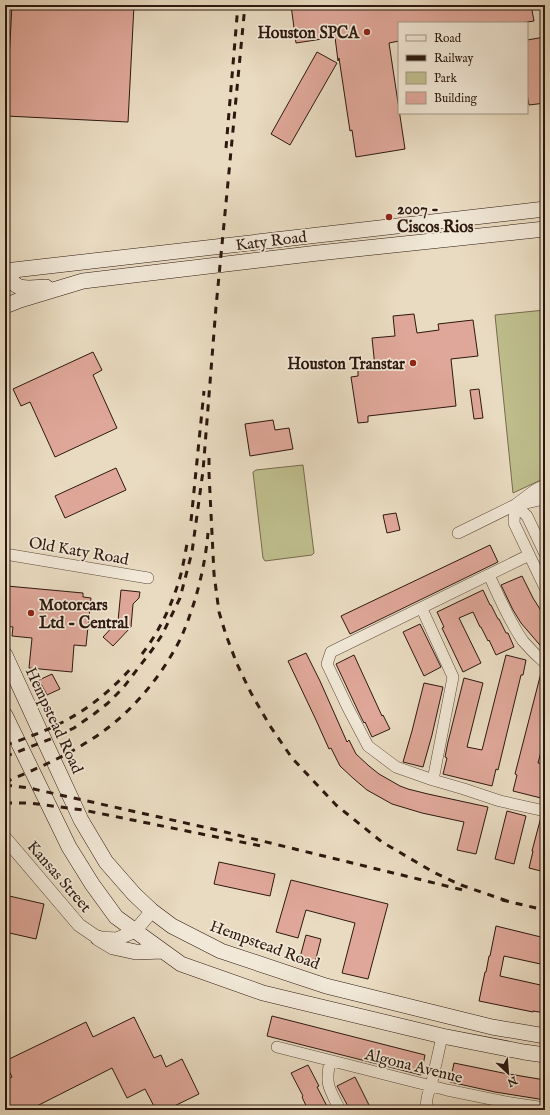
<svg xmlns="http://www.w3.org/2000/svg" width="550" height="1115" font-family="'IM FELL English',serif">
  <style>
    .green { fill: #bfbe8d; stroke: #766b4e }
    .building { fill: #dfa799; stroke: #2d180f }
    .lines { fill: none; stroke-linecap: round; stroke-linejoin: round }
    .minor-casing { stroke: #5c493c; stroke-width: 12 }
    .tertiary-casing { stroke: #5c493c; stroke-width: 14 }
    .secondary-casing { stroke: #2d180f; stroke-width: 16 }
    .minor { stroke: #f1e8d7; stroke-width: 11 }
    .tertiary { stroke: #f1e8d7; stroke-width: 13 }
    .secondary { stroke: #f1e8d7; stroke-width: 15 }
    .rail { stroke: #2d180f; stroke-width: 3; stroke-dasharray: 7 7; stroke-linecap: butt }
    .poi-dot { fill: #8f2418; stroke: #f1e8d7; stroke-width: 1.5 }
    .labels { text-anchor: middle; stroke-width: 3.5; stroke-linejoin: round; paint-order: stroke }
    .poi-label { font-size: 16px; font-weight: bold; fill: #2d180f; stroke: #f1e8d7; text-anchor: end }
    .street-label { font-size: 16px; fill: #2d180f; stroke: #f1e8d7 }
  </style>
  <rect width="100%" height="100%" fill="#e9dbc1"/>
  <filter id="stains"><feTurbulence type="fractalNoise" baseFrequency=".005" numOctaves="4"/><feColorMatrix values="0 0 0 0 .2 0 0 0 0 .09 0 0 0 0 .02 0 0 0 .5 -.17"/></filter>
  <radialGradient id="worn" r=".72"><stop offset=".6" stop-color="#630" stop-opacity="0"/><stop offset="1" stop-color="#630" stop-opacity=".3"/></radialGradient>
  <path class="green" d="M545,310v168l-32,15 -18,-178z
    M303,465l11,88 -2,2 -47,6 -2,-3 -10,-86 3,-2z"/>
  <path class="building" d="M12,5h122l-6,117 -122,-6z
    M291,5h240l3,16 -14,2h-121v18l-10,2 16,106 -49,8 -4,-27 -2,1 -11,-73 -1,3 -3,-24 -39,6z
    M545,37v66l-16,2 -2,-11v-54z
    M317,52l20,11 -47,82 -19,-11z
    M414,314l3,19 22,-3 -1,-6 35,-4 5,36 -27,3 5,47 -88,10v6l-10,1 -7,-46 7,-1v-7l17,-2 -3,-29 23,-2 -2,-20z
    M93,352l9,18 -9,5 24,53 -62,29 -25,-55 -9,4 -8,-17z
    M479,389l4,29 -9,1 -4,-29z
    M273,420l2,10 14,-2 4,21 -43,7 -5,-32z
    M116,468l10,22 -61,28 -10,-22z
    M396,513l4,17 -13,3 -4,-18z
    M490,545l8,17 -148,72 -9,-18z
    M522,576l11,22 12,19v34l-24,-28 -8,-13 -12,-25z
    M7,586l76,7v4l8,1 -5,48 -12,-1 -2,27 -43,-4 3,-30 -20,-2 1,-9 -8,-1v-20z
    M121,590l19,2 -1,6 -6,6 -2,23 -18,19 -10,-9 15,-16z
    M483,590l7,15h1l7,14h1l7,14h2l6,14 -18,8 -7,-15 -1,1 -7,-14h-1l-7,-15 -14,6 22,45 -18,9 -21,-44 2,-1 -7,-15z
    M420,624l21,43 -17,9 -21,-44z
    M306,653l14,28 27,61 2,-2 7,14 13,12 10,8 21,12 8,3 20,5 60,13 -12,47 -19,-4 7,-28 -42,-9 -30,-9 -25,-14 -13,-11 -14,-13 -9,-18 -2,1 -13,-29 -28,-59z
    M354,655l28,61 1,-1 7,14 -18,8 -7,-15 -1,1 -4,-8 -24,-51z
    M506,655l20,5 -3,15h-2l-23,95 -2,-1 -4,17 -49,-12 4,-16 -2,-1 3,-15 16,-64 19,5 -16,64 15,3z
    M542,669l3,1v67l-7,26 7,1v35l-32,-8 4,-16 -2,-1z
    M52,674l8,15 -13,6 -8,-15z
    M424,683l19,4 -11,48 -9,32 -20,-5 9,-31z
    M507,811l19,5 -12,48 -19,-5z
    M541,817l4,1v54l-16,-4 4,-17h-1z
    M219,862l56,12 -5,22 -56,-12z
    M291,880l97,24 -20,75 -26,-6 13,-50 -49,-13 -8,28 -22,-6z
    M5,895l39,9 -8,35 -31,-7z
    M496,926l49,12v27l-41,-9 -4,20 45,10v27l-12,-2v1l-54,-11 6,-29h1l3,-16h1z
    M306,935l15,4 -7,27 -15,-5z
    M272,1016l153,39 -4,20 -154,-39z
    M134,1017l20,41 7,-3 5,12 16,-8 17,35 -33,16h-10l-11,-21 -18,9 -15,-30 -83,42h-24v-30l7,-3 -7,-14v-2l81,-39 7,15z
    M454,1063l49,10 42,7v20l-50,-8 -45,-10z
    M308,1065l11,21 -2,1 12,23h-21l-6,-13 1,-1 -12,-23z
    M355,1077l15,30 1,3h-21l-13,-24z"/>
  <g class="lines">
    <defs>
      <path id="minor" d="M515,505l-1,18 31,65
        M515,505l12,11 18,38
        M517,505l23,-5 5,-3
        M458,533l57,-28 20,-15 10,-5
        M5,554l143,24
        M489,575c10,22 20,46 34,66 7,8 14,15 22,22
        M422,609l31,68 -20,103 -37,-13 -28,-21 -20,-38 -21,-44 4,-12 198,-97
        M433,780l31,9 36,12 45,10
        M277,1047l170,43 64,13 34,5
        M330,1061c-5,24 -1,27 10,49
        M427,1110c-2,-11 2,-18 5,-28 3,-15 7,-31 10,-46"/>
      <path id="tertiary" d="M5,838l74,87 19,13 19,1 18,-8 17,-20"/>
      <path id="secondary" d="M9,270c2,4 2,10 5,13 6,8 23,4 32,4
        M5,271l540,-62
        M5,306l15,-6 63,-19 235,-28 227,-24
        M5,655l76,165 25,42 28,32 18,17 20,15 49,25 105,35 166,41 53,9
        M5,715l64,132 23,37 24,33 65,47 82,29 179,43 82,16 21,3
        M98,938l15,9 23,5 27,-1"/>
    </defs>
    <use href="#minor" class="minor-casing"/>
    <use href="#tertiary" class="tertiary-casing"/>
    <use href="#secondary" class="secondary-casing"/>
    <use href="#minor" class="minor"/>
    <use href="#tertiary" class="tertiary"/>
    <use href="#secondary" class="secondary"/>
    <path class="rail" d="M226,148l12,-143
      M209,458v15l5,101 5,38 7,23 11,29 14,29 19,33 22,32 44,47 46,37 53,31 26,12 46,16
      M191,521l13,-130
      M142,654c16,-21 28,-45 36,-70 5,-15 7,-31 10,-45
      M5,745c8,-2 16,-5 23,-8 43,-15 75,-37 105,-71
      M5,756l7,-2 41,-16 21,-10 20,-14 14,-11 15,-15 29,-38 10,-15 18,-37 12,-46 11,-81 13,-164 29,-302
      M5,782c36,-15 73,-31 104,-55 27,-21 49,-48 66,-78 3,-5 6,-11 8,-16 13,-31 22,-66 25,-100
      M5,785l24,3 188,42 246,60
      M5,803h25l53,7 178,36
      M502,900l43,10"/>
  </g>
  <g class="poi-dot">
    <circle cx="367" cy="32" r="4"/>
    <circle cx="389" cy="217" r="4"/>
    <circle cx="413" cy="363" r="4"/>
    <circle cx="31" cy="613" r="4"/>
  </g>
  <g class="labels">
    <g class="poi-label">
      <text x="359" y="38">Houston SPCA</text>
      <text x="397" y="214" text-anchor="start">2007 -<tspan x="397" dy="18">Ciscos Rios</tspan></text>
      <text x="405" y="369">Houston Transtar</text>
      <text x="39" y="610" text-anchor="start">Motorcars<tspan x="39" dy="18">Ltd - Central</tspan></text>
    </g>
    <g class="street-label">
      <text transform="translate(271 240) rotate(-7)" y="6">Katy Road</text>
      <text transform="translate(79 550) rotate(10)" y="6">Old Katy Road</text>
      <text transform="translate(55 720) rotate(65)" y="6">Hempstead Road</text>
      <text transform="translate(60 876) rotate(49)" y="6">Kansas Street</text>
      <text transform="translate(265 944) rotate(20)" y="6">Hempstead Road</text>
      <text transform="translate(414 1065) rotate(14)" y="6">Algona Avenue</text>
    </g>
  </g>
  <rect width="550" height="1115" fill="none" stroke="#e9dbc1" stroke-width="20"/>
  <rect x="6" y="6" width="538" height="1103" fill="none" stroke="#2d180f" stroke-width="2"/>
  <rect x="10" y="10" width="530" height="1095" fill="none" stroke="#2d180f"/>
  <rect x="398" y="22" width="130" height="92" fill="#f1e8d7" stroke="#a39587"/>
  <rect x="406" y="35" width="20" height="6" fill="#f1e8d7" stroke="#a39587"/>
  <text x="434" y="42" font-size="12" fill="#2d180f">Road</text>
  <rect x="406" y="55" width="20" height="6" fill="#2d180f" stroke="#a39587"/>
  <text x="434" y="62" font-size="12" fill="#2d180f">Railway</text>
  <rect x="406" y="72" width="20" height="12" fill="#bfbe8d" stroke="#a39587"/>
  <text x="434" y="82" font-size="12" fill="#2d180f">Park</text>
  <rect x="406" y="92" width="20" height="12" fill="#dfa799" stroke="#a39587"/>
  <text x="434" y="102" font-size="12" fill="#2d180f">Building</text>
  <g transform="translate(508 1073) rotate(154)" stroke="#f1e8d7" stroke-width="3" paint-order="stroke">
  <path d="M0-3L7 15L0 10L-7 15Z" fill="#2d180f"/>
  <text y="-6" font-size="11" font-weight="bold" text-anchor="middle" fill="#2d180f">N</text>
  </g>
  <rect width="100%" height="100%" filter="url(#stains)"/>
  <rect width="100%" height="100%" fill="url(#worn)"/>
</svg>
